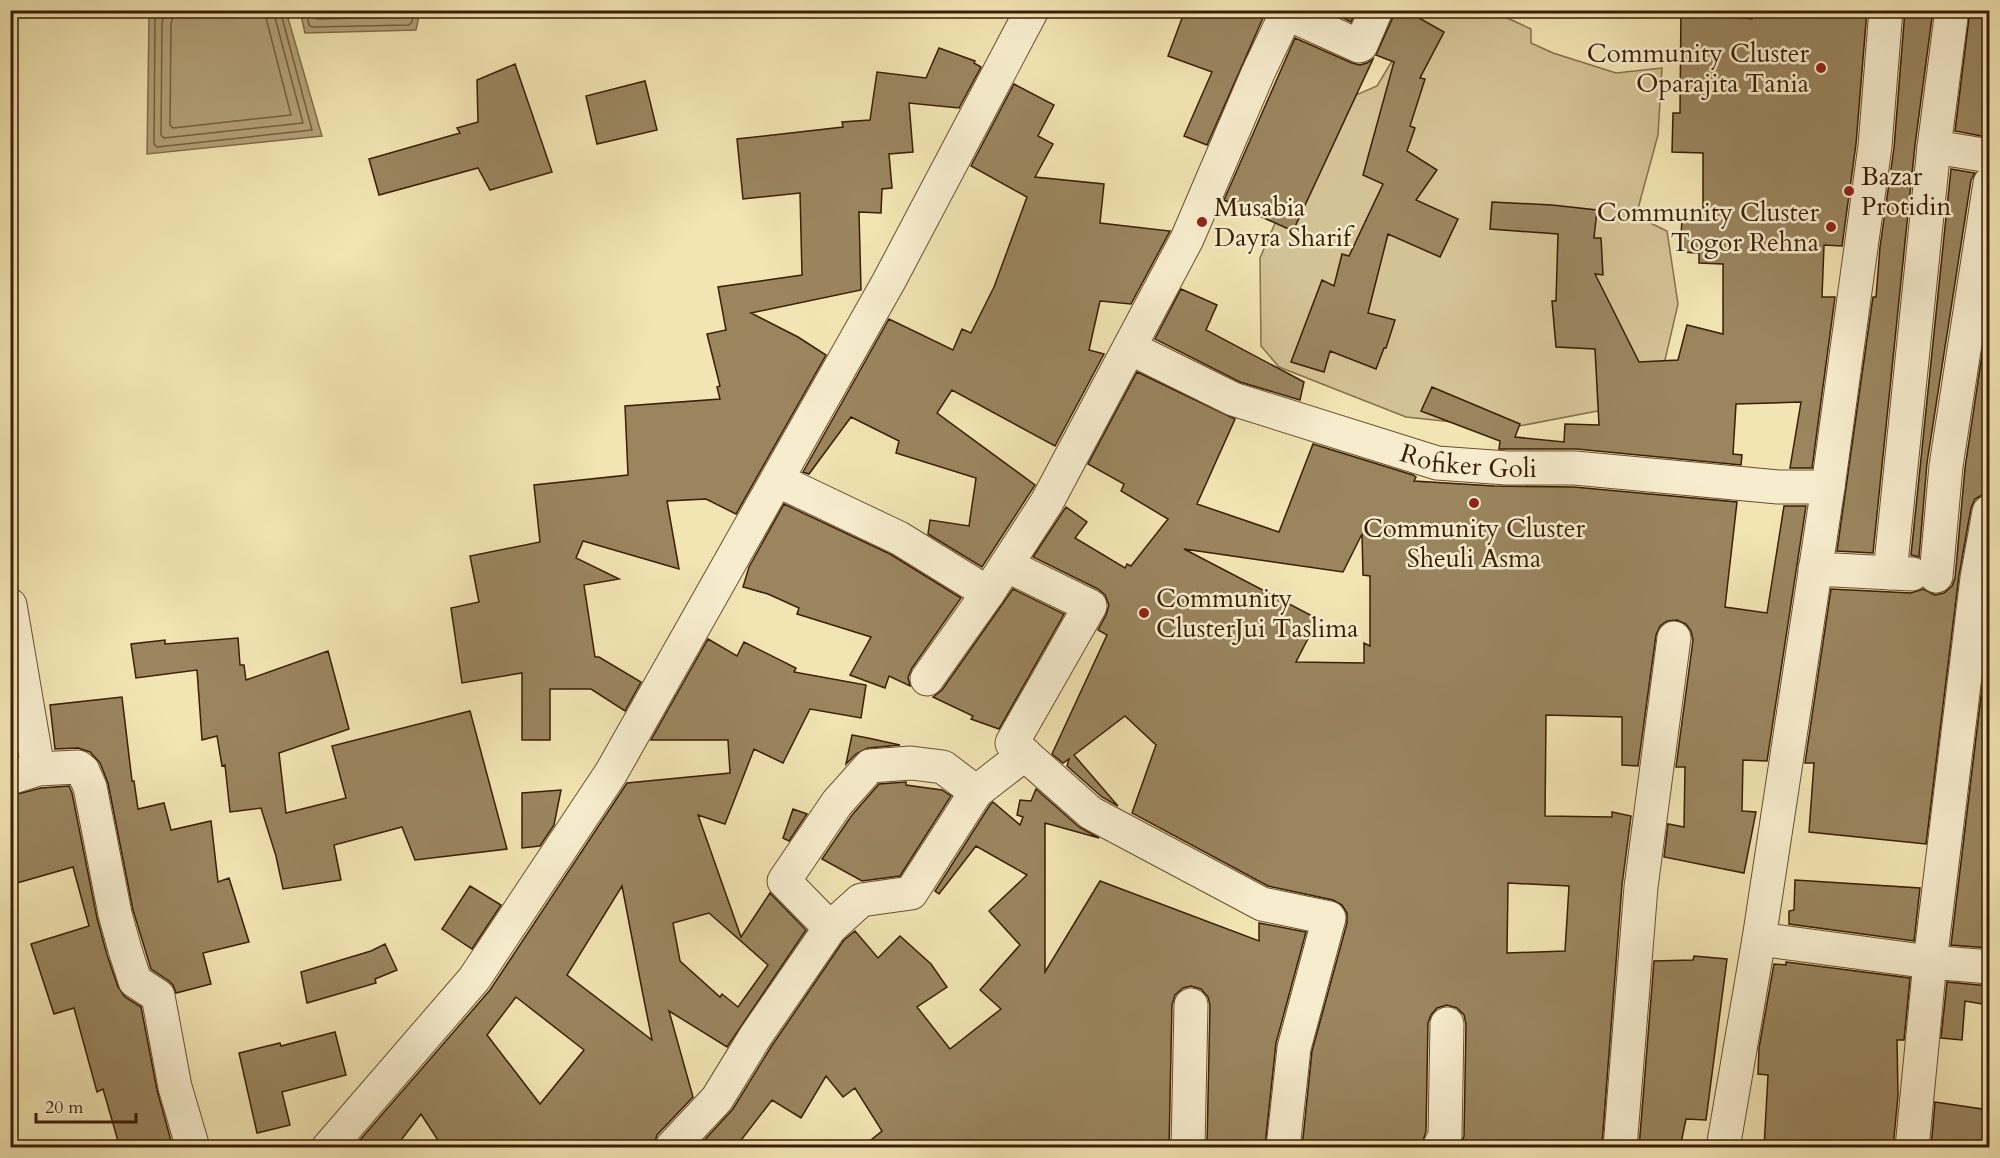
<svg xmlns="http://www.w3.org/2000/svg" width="2000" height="1158" font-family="Cardo,serif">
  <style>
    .green { fill: #d3c295; stroke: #86704c; stroke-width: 1.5 }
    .water { fill: #b3a178; stroke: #836d4a; stroke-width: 1.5 }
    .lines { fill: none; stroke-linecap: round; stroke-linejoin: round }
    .shore { stroke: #76603e; stroke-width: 1.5 }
    .building { fill: #9a855f; stroke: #3a1e04; stroke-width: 1.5; fill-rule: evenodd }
    .minor-casing { stroke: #685030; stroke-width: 35 }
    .minor { stroke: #f7edce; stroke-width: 33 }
    .poi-dot { fill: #8f2418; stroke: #f7edce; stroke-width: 2 }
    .labels { text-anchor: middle; stroke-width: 5; stroke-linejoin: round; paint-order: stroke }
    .poi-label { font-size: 26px; fill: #3a1e04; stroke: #f7edce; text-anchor: start }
    .street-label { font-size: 26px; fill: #3a1e04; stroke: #f7edce }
  </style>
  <rect width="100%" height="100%" fill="#f2e4b3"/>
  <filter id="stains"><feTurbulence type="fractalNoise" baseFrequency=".00333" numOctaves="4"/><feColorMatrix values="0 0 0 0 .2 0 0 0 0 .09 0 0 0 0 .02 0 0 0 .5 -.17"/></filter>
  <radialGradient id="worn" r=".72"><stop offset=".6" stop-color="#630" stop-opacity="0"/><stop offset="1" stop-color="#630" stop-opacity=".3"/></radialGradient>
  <path class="green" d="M1422,11h73l8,5 28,13v14l22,10 63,20 46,-5 -4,67 -22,81 31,15 11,73 -16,69 -54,36 -99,19 -103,-11 -127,-50 -18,-21 -1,-88 57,-132 11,-19 49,-21z"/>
  <path class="water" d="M153,11h133l36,125 -175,18 2,-136z
    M300,11v-1l120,1 -4,19 -111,3z"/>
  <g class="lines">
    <path class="shore" d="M158,10l-3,11 -1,123 3,3 155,-17 -32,-120
      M165,10l-3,13 -1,112 3,3 139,-15 -30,-113
      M174,10l-3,15 -1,100 3,3 118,-13 -27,-105
      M306,10l3,15 3,2 97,-2 3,-3 2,-12
      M314,10l1,8 3,1 85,-2 3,-7"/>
  </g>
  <path class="building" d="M1185,10h47l31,8 -56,127 -23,-9 28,-64 -44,-16z
    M1328,10h18l8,5 -3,7z
    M1394,10h11l39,22 -24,46 5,1 -15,47 5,2 -8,23 30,19 -21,30 42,19 -18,38 -52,-23 -20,79 27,7 -9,28h-2l-8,21 -46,-18 -6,21 -33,-10 31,-82 12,6 8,-32 7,2 34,-72 -20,-9 31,-113 -18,-7 17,-38z
    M1681,10l71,9 1,-9h114l-11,134 -14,102 -18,-1 -2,52h13l-23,171h-22l11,-66 -65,2 -3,50 9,1 -1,10 -164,-16h-78l1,-8 -79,-30 11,-24 88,37 -5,13 49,5 1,-18 34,1 -4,-76 -39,-2 -4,-46h4l2,-67 -68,-5 2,-27 60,3 45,5 -3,28h7l2,37 -8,-1 44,88 39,-2 9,-35 36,9v-70l-24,-1v-10l-19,-1 2,-33 21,1v-67l-31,-1 1,-39h7z
    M1905,10h28l-18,135 -42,408 -36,-2 36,-254h3l4,-50 14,-99z
    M1970,10h19v61l-5,41h5l-2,25 -32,-6z
    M1295,38l57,25 8,2 7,-2 6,-4 -80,172 -69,-31z
    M939,48l36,13 -1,2 7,4 -22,41 -50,-5 4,49 -24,2 3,34 -10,1 -1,24 -22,-1 2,78 -110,23 47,24 28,18 -90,159 -30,-15 -39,2 12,68 -96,-28 -7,17 43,21 -35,6 11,72h4l42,25 -16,29 -34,-22h-41v51h-28v-67l-60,10 -11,-75 28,-6 -9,-46 70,-14 -6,-57 94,-10 -3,-69 95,-7 -3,-12 3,-1 -13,-52 19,-4 -8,-43 84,-12 -2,-82 -57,6 -6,-60 106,-12 -1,-5 28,-2 7,-48 49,6z
    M515,64l37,108 -62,18 -12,-22 -99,27 -10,-36 91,-26 -3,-5 21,-6 -1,-42z
    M645,81l12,49 -60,14 -11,-48z
    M1014,84l40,21 -16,31 15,8 -18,33 69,7 -4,39 70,8 -39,73 -31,-3 -11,49 15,4 -49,92 -103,-56 -15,23 98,72 -53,82 -54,-33 2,-14 39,6 7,-48 -80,-25 3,-12 -48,-24 -42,57 -6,-2 86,-153 64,31 9,-21 9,4 23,-46 33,-90 -56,-31z
    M1951,169l24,4 -4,7 -44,283 -8,94 -8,-2z
    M1181,289l36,16 -11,25 98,52 -4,18 -60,-18 -85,-43z
    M1989,308v161l-2,25 -5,1 -7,4 -4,9 -12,67 -33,269 -117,-12 5,-69h-9l26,-174 80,4 12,-4 12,6 9,-2 8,-7 3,-8 10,-110z
    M1137,372l98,47 -38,85 82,28 34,-88 100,31 3,2 -2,4 80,5 80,1 163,15 -12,105 42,6 17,-107h22l-39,255 -24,-1 -1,51 14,1 -12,61 -80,-16 4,-33 16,3 1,-60h-9l17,-127 -2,-9 -5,-7 -9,-4 -10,1 -7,5 -4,9 -18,131 -16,-1v-48l-76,-2 -1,101 67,1v-5l19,4 -9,69 -20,259 -113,-2v6h-29l4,-12 2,-112 -2,-9 -7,-7 -10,-3 -10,3 -6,7 -3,8 -2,108 -5,17h-119l10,-97 35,-128v-10l-5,-8 -9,-5 -65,-14 -136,-73 24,-68 -31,-29 -51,39 44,51 -16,-9 -35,-31 2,-7 -6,4 -11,-9 55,-119 -9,-5 8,-15 3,-10 -4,-10 -7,-6 -65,-32 33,-50 21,15 -12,16 50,30 2,-4 4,2 37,-47 -47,-28 3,-7 -36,-20zM1362,534l1,41 7,1v70l-6,-3v20l-68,-1 22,-43 -134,-70 159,23zM1508,883l61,3 -4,65 -58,2z
    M784,504l106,50 71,44 -49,70 -4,9 2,9 -21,-10 -4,12 -35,-13 21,-38 -74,-23 2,-6 -31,-14 -25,-7 6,-20z
    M1013,589l51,25 -65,115 -28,-10 2,-3 -40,-19 9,-7z
    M1989,630v318l-38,-3z
    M238,638l2,27h4l2,15 82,-29 21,78 -70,24 7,60 60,-15 -14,-52 138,-35 37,138 -92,11 -13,-33 -68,18 7,35 -58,9 -7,-33 -15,-48 -31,4 -5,-47 -3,1 -5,-30 -15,4 -5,-70 -61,8 -5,-34 34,-4v4z
    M708,639l29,17 7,-14 52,26 -2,4 72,13 -5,33 -51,-9 -27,54 -29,-14 -29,75 -27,-9 43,122 29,-44 36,37 -79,117 -58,-36 24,86 -36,38 -4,13h-210l-22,-34 -26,34h-42l137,-158 137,-207 103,-10 -2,-33h-77zM622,886l21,109 9,45 -85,-65zM709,913l59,52 -30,42 -16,-13 -2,3 -40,-36 -7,-38zM516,997l68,53 -44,54 -53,-69z
    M122,697l10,84h2l4,28 26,-6 7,27 40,-9 7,61 11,-4 20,64 -46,11 8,31 -35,9 -3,-8 -4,-4 -18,-12 -18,-59 -25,-127 -8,-20 -10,-11 -12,-4 -23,1 -5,-44z
    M852,735l16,3 32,7 -32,3 -12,6 -10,10z
    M906,782v3l36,5 9,6 -51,80 -38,5 -40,-22 30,-44 27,-31z
    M69,786l3,7 25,125 10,37 11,32 7,10 16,10 16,83 16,58h-53l-17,-59 -6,3 -23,-84 -20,6 -23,-70 58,-18 -16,-59 -63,18v-89l31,-8z
    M1036,789l43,38 20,11 -54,-15v149l55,-91 159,60v-18l47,9 -30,111 -11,102 -58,2 3,-142 -2,-8 -7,-8 -10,-3 -8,2 -8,7 -3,10 -3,143h-308l21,-17 -27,-43 -12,9 -17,-21 -25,42 -29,-18 -37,48h-38l36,-39 38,-62 73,-107 11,-9 23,27 22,-22 31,28 16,23 -30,20 33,42 51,-40 -21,-19 40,-45 -31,-34 38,-36 -51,-29 -37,48 -4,-3 55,-86 3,-3 27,23 3,-8 -6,-2 3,-15 11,1z
    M561,790l-7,35 -14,21 -18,2v-55z
    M793,809l14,5 -18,27 -6,-3z
    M1795,880l125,8 -6,53 -125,-17v-13l5,-1z
    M470,886l31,19 -29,44 -30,-20z
    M385,944l12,26 -22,9 1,4 -69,20 -6,-31 70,-21z
    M1694,956l33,3 -21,161 -20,-1 -6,29h-41l15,-187 39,-1z
    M1786,962l124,16 -6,62h-7l1,55 -5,53h-129l4,-73 -10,-1 1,-26 15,-84 12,1z
    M1947,982l42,4v19l-24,-4 -3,39 -21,-2z
    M335,1032l11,43 -64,17 8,33 -33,8 -18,-80 41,-10 1,3z
    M1935,1102l54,8v38h-58z"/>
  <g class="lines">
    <defs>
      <g id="minor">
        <path d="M1286,13l73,33 2,-1 15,-35"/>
        <path d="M1934,147l18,-137"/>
        <path id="s1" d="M1130,348l103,51 204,64 70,5h68l203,19h50"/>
        <path d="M777,480l122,58 89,55 59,-91 140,-263 71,-166 30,-63"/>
        <path d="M1006,565l84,41 -78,137 79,70 171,91 67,14 -35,130 -11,100"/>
        <path d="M1815,569l97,5"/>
        <path d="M1890,573l44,-426 56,9"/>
        <path d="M1936,576l10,-110 44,-283"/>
        <path d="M10,605l28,164"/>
        <path d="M927,679l61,-86"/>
        <path d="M10,778l28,-9 40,-2 5,4 7,16 25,127 10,36 10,31 23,15 17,91 18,61"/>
        <path d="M830,928l-46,-47 53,-78 33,-37 41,-3 32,4 33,25 49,-38"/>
        <path d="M1759,939l171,23 60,5"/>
        <path d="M328,1148l146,-169 137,-206 278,-492 143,-271"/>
        <path d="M671,1148l46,-49 38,-62 75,-109 31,-28 50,-7 65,-101"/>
        <path d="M1188,1148l3,-143"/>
        <path d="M1439,1148l6,-12 2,-112"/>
        <path d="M1620,1148l21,-261 33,-249"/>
        <path d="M1723,1148l36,-209 69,-452 47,-341 11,-136"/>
        <path d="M1912,1148l18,-186 47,-384 12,-66"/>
      </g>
    </defs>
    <use href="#minor" class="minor-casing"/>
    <use href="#minor" class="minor"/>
  </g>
  <g class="poi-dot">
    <circle cx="1821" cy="68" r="6"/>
    <circle cx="1849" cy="191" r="6"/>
    <circle cx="1202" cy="222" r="6"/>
    <circle cx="1831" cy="227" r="6"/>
    <circle cx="1474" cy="503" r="6"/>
    <circle cx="1144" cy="613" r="6"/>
  </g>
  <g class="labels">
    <g class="poi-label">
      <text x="1809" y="62" text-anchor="end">Community Cluster<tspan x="1809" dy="30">Oparajita Tania</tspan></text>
      <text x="1861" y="185">Bazar<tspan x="1861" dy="30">Protidin</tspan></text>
      <text x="1214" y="216">Musabia<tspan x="1214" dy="30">Dayra Sharif</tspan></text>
      <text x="1819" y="221" text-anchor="end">Community Cluster<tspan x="1819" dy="30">Togor Rehna</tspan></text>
      <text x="1474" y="537" text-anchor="middle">Community Cluster<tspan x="1474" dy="30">Sheuli Asma</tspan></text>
      <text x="1156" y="607">Community<tspan x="1156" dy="30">ClusterJui Taslima</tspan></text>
    </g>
    <g class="street-label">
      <text dy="9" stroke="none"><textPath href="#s1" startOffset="360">Rofiker Goli</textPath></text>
    </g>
  </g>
  <rect width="2000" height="1158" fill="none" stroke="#f2e4b3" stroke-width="36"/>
  <rect x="12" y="12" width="1976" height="1134" fill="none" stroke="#3a1e04" stroke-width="3"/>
  <rect x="18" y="18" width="1964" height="1122" fill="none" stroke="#3a1e04" stroke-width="1.5"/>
  <path d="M36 1113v9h100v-9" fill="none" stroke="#3a1e04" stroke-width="3"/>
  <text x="45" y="1113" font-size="18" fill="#3a1e04" stroke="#f7edce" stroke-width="4.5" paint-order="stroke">20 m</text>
  <rect width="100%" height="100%" filter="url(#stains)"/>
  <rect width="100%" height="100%" fill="url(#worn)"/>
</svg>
